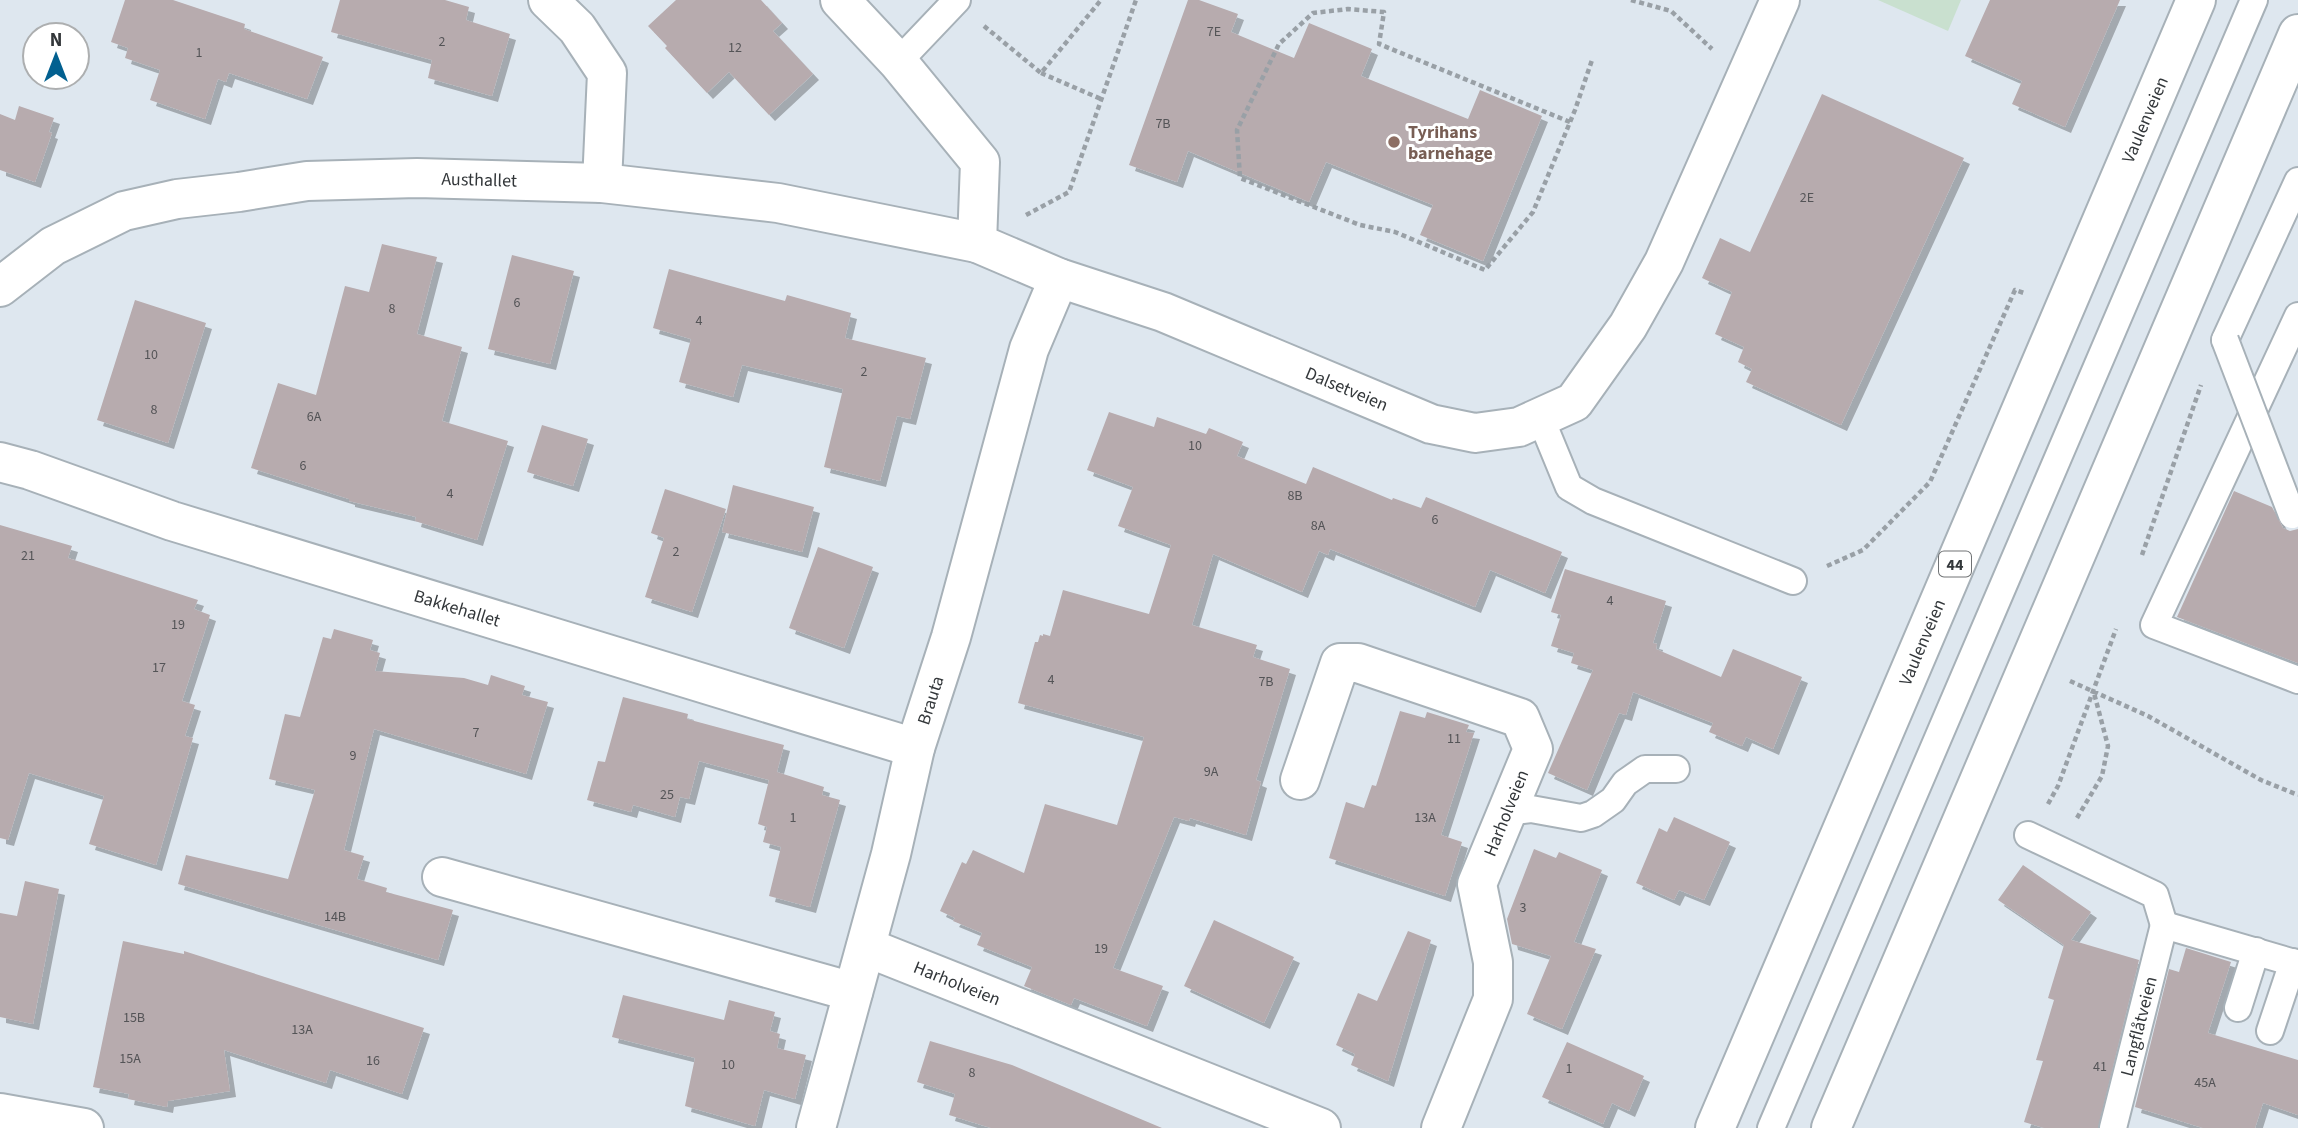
<svg xmlns="http://www.w3.org/2000/svg" width="2298" height="1128" font-family="'Source Sans 3',sans-serif">
  <style>
    .green { fill: #c9e0cf }
    .building { fill: #b7abae; filter: url(#shadow) }
    .lines { fill: none; stroke-linecap: round; stroke-linejoin: round }
    .service-casing { stroke: #a7b1b8; stroke-width: 30 }
    .minor-casing { stroke: #a7b1b8; stroke-width: 42 }
    .primary-casing { stroke: #a7b1b8; stroke-width: 42 }
    .path { stroke: #99a0a6; stroke-width: 4.5; stroke-dasharray: 5 3.5; stroke-linecap: butt }
    .service { stroke: #fff; stroke-width: 26 }
    .minor { stroke: #fff; stroke-width: 38 }
    .primary { stroke: #fff; stroke-width: 38 }
    .service-bridge-casing { stroke: #a7b1b8; stroke-width: 30; stroke-linecap: butt }
    .service-bridge { stroke: #fff; stroke-width: 26 }
    .education-dot { fill: #8d6e63; stroke: #fff; stroke-width: 2.5 }
    .labels { text-anchor: middle; stroke-width: 6; stroke-linejoin: round; paint-order: stroke }
    .number-label { font-size: 14px; fill: #545457 }
    .shield { fill: #fff; stroke: #707375; stroke-width: 2 }
    .shield-label { font-size: 16px; font-weight: bold; fill: #33373a }
    .street-label { font-size: 18px; fill: #33373a; stroke: #fff }
    .education-label { font-size: 18px; font-weight: bold; fill: #785e54; stroke: #fff; text-anchor: start }
  </style>
  <defs>
    <filter id="shadow"><feDropShadow dx="6" dy="6" stdDeviation="0" flood-color="#0004"/></filter>
  </defs>
  <rect width="100%" height="100%" fill="#dee7ef"/>
  <path class="green" d="M1878,0h83l-13,31z"/>
  <path class="building" d="M125,0h48l72,24 -1,5 79,28 -16,42 -78,-26 -3,9 -8,-3 -13,40 -55,-19 10,-30 -35,-12 3,-10 -17,-6z
    M340,0h105l24,7 -3,13 44,14 -18,62 -64,-18 4,-18 -101,-28z
    M676,0h85l21,23 -9,8 40,43 -44,41 -40,-43 -22,21 -42,-45 2,-2 -19,-20z
    M1188,0h11l39,14 -7,18 63,26 15,-35 63,26 -11,27 107,43 12,-29 62,26 -59,145 -63,-26 13,-30 -107,-43 -17,40 -121,-51 -11,31 -48,-17z
    M1990,0h130l-55,127 -53,-23 10,-23 -57,-25z
    M1822,94l142,64 -123,267 -95,-43 6,-13 -14,-7 6,-15 -29,-13 17,-42 -30,-14 18,-40 30,14z
    M19,106l35,12 -5,14 3,1 -17,49 -35,-12v-56l15,6z
    M382,244l55,13 -20,77 45,13 -20,74 66,20 -31,99 -62,-19 1,-4 -67,-16v-2l-98,-31 27,-85 38,12 29,-109 24,6z
    M512,255l62,16 -24,93 -62,-15z
    M669,269l116,32 2,-6 64,18 -6,25 81,20 -16,61 -13,-3 -17,65 -56,-14 19,-78 -101,-24 -9,32 -54,-15 12,-43 -38,-11z
    M135,300l71,23 -38,120 -71,-23z
    M1109,412l45,15 3,-10 49,17 3,-6 34,14 -6,14 69,28 7,-17 79,33 1,-2 28,10 5,-11 136,55 -17,41 -55,-23 -15,37 -145,-58 -2,6 -9,-4 -17,41 -89,-38 -21,71 65,20 -4,12 37,12 -34,111 5,2 -15,53 -56,-17 -1,3 -15,-4 -61,151 50,18 -16,40 -73,-28 -3,7 -47,-19 8,-19 -55,-22 5,-12 -29,-12 2,-3 -15,-7 22,-49 4,2 7,-14 51,23 21,-69 72,21 27,-88 -126,-34 17,-61h3l2,-7 3,1v-2l7,2 13,-46 86,24 22,-69 -53,-19 15,-39 -46,-17z
    M542,425l46,14 -15,47 -46,-14z
    M733,485l81,22 -12,45 -80,-20z
    M665,489l61,20 -34,103 -47,-15 19,-59 -13,-5z
    M2234,491l38,16 11,21 7,3 8,-2v134l-121,-46z
    M0,525l72,21 -4,12 130,42 -4,9 16,6 -28,86 13,4 -10,31 8,2 -37,127 -67,-21 15,-48 -75,-23 -21,67 -8,-2z
    M818,547l55,20 -29,81 -55,-20z
    M1565,569l101,32 -13,42 4,1 -1,5 65,28 12,-28 69,28 -29,72 -27,-12 -4,9 -33,-14 4,-9 -80,-31 -7,23 -7,-2 -32,77 -39,-17 45,-103 -22,-7 3,-10 -23,-7 10,-31 -10,-3z
    M334,629l39,11 -3,10 10,3 -5,18 89,7 24,7 3,-10 34,11 -3,9 26,7 -22,72 -152,-45 -30,121 20,6 -7,23 30,9 -1,4 67,18 -15,50 -260,-76 8,-29 102,24 27,-89 -46,-11 16,-65 15,3 23,-80 8,2z
    M623,697l65,17 -1,5 97,26 -7,27 47,15 -2,8 18,5 -30,107 -41,-11 12,-49 -18,-5 4,-15 -9,-3 11,-44 -70,-19 -10,38 -9,-2 -5,20 -42,-12 -2,7 -44,-12 11,-39 7,1z
    M1400,711l25,7 2,-6 42,13 -3,7 8,1 -33,102 21,7 -17,54 -116,-38 17,-56 18,6 8,-23 4,1z
    M1674,817l56,25 -26,58 -25,-10 -5,10 -38,-17 23,-55 8,4z
    M1534,849l22,9 3,-6 43,18 -28,72 22,7 -34,80 -35,-15 24,-58 -39,-12 -5,-25z
    M2023,865l68,47 -20,28 68,20 -41,168h-54l-20,-6 19,-61 -7,-1 18,-60 -6,-2 16,-53 -66,-45z
    M25,881l34,8 -26,135 -33,-7v-104l17,3z
    M1214,920l80,37 -30,66 -80,-37z
    M1408,931l23,9 -43,141 -37,-16 4,-11 -19,-9 22,-52 19,8z
    M123,941l61,13v-3l240,77 -22,66 -72,-24 -4,13 -102,-33 6,41 -62,10 -1,6 -39,-8 1,-5 -36,-7z
    M2186,948l45,14 -23,71 90,27v55l-35,-12 -8,25h-52l-68,-21 34,-138 10,3z
    M623,995l101,25 5,-20 46,12 -5,19 10,3 -3,14 29,7 -11,44 -31,-9 -9,36 -70,-20 10,-48 -83,-21z
    M930,1041l82,24 150,63h-171l-42,-13 6,-21 -38,-12z
    M1567,1042l77,34 -15,35 -17,-8 -9,21 -61,-27z"/>
  <g class="lines">
    <defs>
      <g id="service">
        <path d="M898,62l59,-62"/>
        <path d="M2298,316l-144,309 144,55"/>
        <path d="M2225,340l73,-159"/>
        <path d="M1541,419l28,68 24,14 200,80"/>
        <path d="M1506,812l25,-3 50,9 12,-4 20,-14 12,-17 20,-14h31"/>
        <path d="M2028,835l127,60 9,30"/>
        <path d="M2164,925l134,39"/>
        <path d="M2238,1008l18,-57"/>
        <path d="M2270,1031l23,-69"/>
        <path d="M1771,1128l483,-1128"/>
        <path id="s1" d="M2113,1128l51,-203"/>
      </g>
      <g id="minor">
        <path d="M548,0l29,28 30,45 -5,110"/>
        <path id="s2" d="M840,0l58,62 82,100 -3,81 82,35 104,34 268,112 44,9 44,-6 55,-25 54,-76 36,-64 116,-262"/>
        <path id="s3" d="M0,287l53,-41 71,-35 53,-12 62,-7 68,-11 110,-3 185,5 176,20 199,40"/>
        <path id="s4" d="M0,462l30,8 142,51 743,227"/>
        <path d="M1300,780l40,-117h18l162,55 13,31 -56,135 16,78v37l-52,129"/>
        <path d="M442,877l411,115"/>
        <path id="s5" d="M866,947l455,181"/>
        <path d="M0,1113l84,15"/>
        <path id="s6" d="M816,1128l75,-274 24,-106 36,-111 78,-288 30,-71"/>
      </g>
      <g id="primary">
        <path id="s7" d="M1715,1128l481,-1128"/>
        <path d="M1831,1128l467,-1094"/>
      </g>
    </defs>
    <use href="#service" class="service-casing"/>
    <use href="#minor" class="minor-casing"/>
    <use href="#primary" class="primary-casing"/>
    <path class="path" d="M1631,0l40,11 41,38
      M984,26l57,47 60,-73
      M1041,73l60,26
      M1570,122l-191,-78 5,-32 -36,-3 -35,4 -34,31 -42,86 3,48 120,47 35,7 90,38 48,-58 42,-102 17,-50
      M1026,215l43,-23 67,-192
      M2142,555l59,-170
      M1827,566l36,-16 67,-68 85,-192 9,3
      M2070,681l78,35 113,64 37,15
      M2048,804l10,-18 58,-157
      M2077,818l25,-42 6,-30 -14,-53"/>
    <use href="#service" class="service"/>
    <use href="#minor" class="minor"/>
    <use href="#primary" class="primary"/>
    <defs>
      <path id="service-bridge" d="M2225,340l67,175"/>
    </defs>
    <use href="#service-bridge" class="service-bridge-casing"/>
    <use href="#service-bridge" class="service-bridge"/>
  </g>
  <circle class="education-dot" cx="1394" cy="142" r="7"/>
  <g class="labels">
    <g class="number-label">
      <text x="1214" y="36">7E</text>
      <text x="442" y="46">2</text>
      <text x="735" y="52">12</text>
      <text x="199" y="57">1</text>
      <text x="1163" y="128">7B</text>
      <text x="1807" y="202">2E</text>
      <text x="517" y="307">6</text>
      <text x="392" y="313">8</text>
      <text x="699" y="325">4</text>
      <text x="151" y="359">10</text>
      <text x="864" y="376">2</text>
      <text x="154" y="414">8</text>
      <text x="314" y="421">6A</text>
      <text x="1195" y="450">10</text>
      <text x="303" y="470">6</text>
      <text x="450" y="498">4</text>
      <text x="1295" y="500">8B</text>
      <text x="1435" y="524">6</text>
      <text x="1318" y="530">8A</text>
      <text x="676" y="556">2</text>
      <text x="28" y="560">21</text>
      <text x="1610" y="605">4</text>
      <text x="178" y="629">19</text>
      <text x="159" y="672">17</text>
      <text x="1051" y="684">4</text>
      <text x="1266" y="686">7B</text>
      <text x="476" y="737">7</text>
      <text x="1454" y="743">11</text>
      <text x="353" y="760">9</text>
      <text x="1211" y="776">9A</text>
      <text x="667" y="799">25</text>
      <text x="793" y="822">1</text>
      <text x="1425" y="822">13A</text>
      <text x="1523" y="912">3</text>
      <text x="335" y="921">14B</text>
      <text x="1101" y="953">19</text>
      <text x="134" y="1022">15B</text>
      <text x="302" y="1034">13A</text>
      <text x="130" y="1063">15A</text>
      <text x="373" y="1065">16</text>
      <text x="728" y="1069">10</text>
      <text x="2100" y="1071">41</text>
      <text x="1569" y="1073">1</text>
      <text x="972" y="1077">8</text>
      <text x="2205" y="1087">45A</text>
    </g>
    <rect class="shield" x="1939" y="551.5" width="32" height="25" rx="5"/>
    <g class="shield-label">
      <text x="1955" y="570">44</text>
    </g>
    <g class="street-label">
      <text dy="6" stroke="none"><textPath href="#s7" startOffset="1096">Vaulenveien</textPath></text>
      <text dy="6" stroke="none"><textPath href="#s3" startOffset="504">Austhallet</textPath></text>
      <text dy="6" stroke="none"><textPath href="#s2" startOffset="693">Dalsetveien</textPath></text>
      <text dy="6" stroke="none"><textPath href="#s4" startOffset="480">Bakkehallet</textPath></text>
      <text dy="6" stroke="none"><textPath href="#s7" startOffset="528">Vaulenveien</textPath></text>
      <text dy="6" stroke="none"><textPath href="#s6" startOffset="443">Brauta</textPath></text>
      <text transform="translate(1506 813) rotate(-68)" y="6">Harholveien</text>
      <text dy="6" stroke="none"><textPath href="#s5" startOffset="98">Harholveien</textPath></text>
      <text dy="6" stroke="none"><textPath href="#s1" startOffset="105">Langflåtveien</textPath></text>
    </g>
    <g class="education-label">
      <text x="1408" y="138">Tyrihans<tspan x="1408" dy="21">barnehage</tspan></text>
    </g>
  </g>
  <g transform="translate(56 56)"><circle r="33" fill="#ffffff" stroke="#adafb0" stroke-width="2"/>
  <path d="M0-5L12 26L0 18L-12 26Z" fill="#026090"/>
  <text y="-10" font-size="19" font-weight="bold" text-anchor="middle" fill="#33373a">N</text>
  </g>
</svg>
